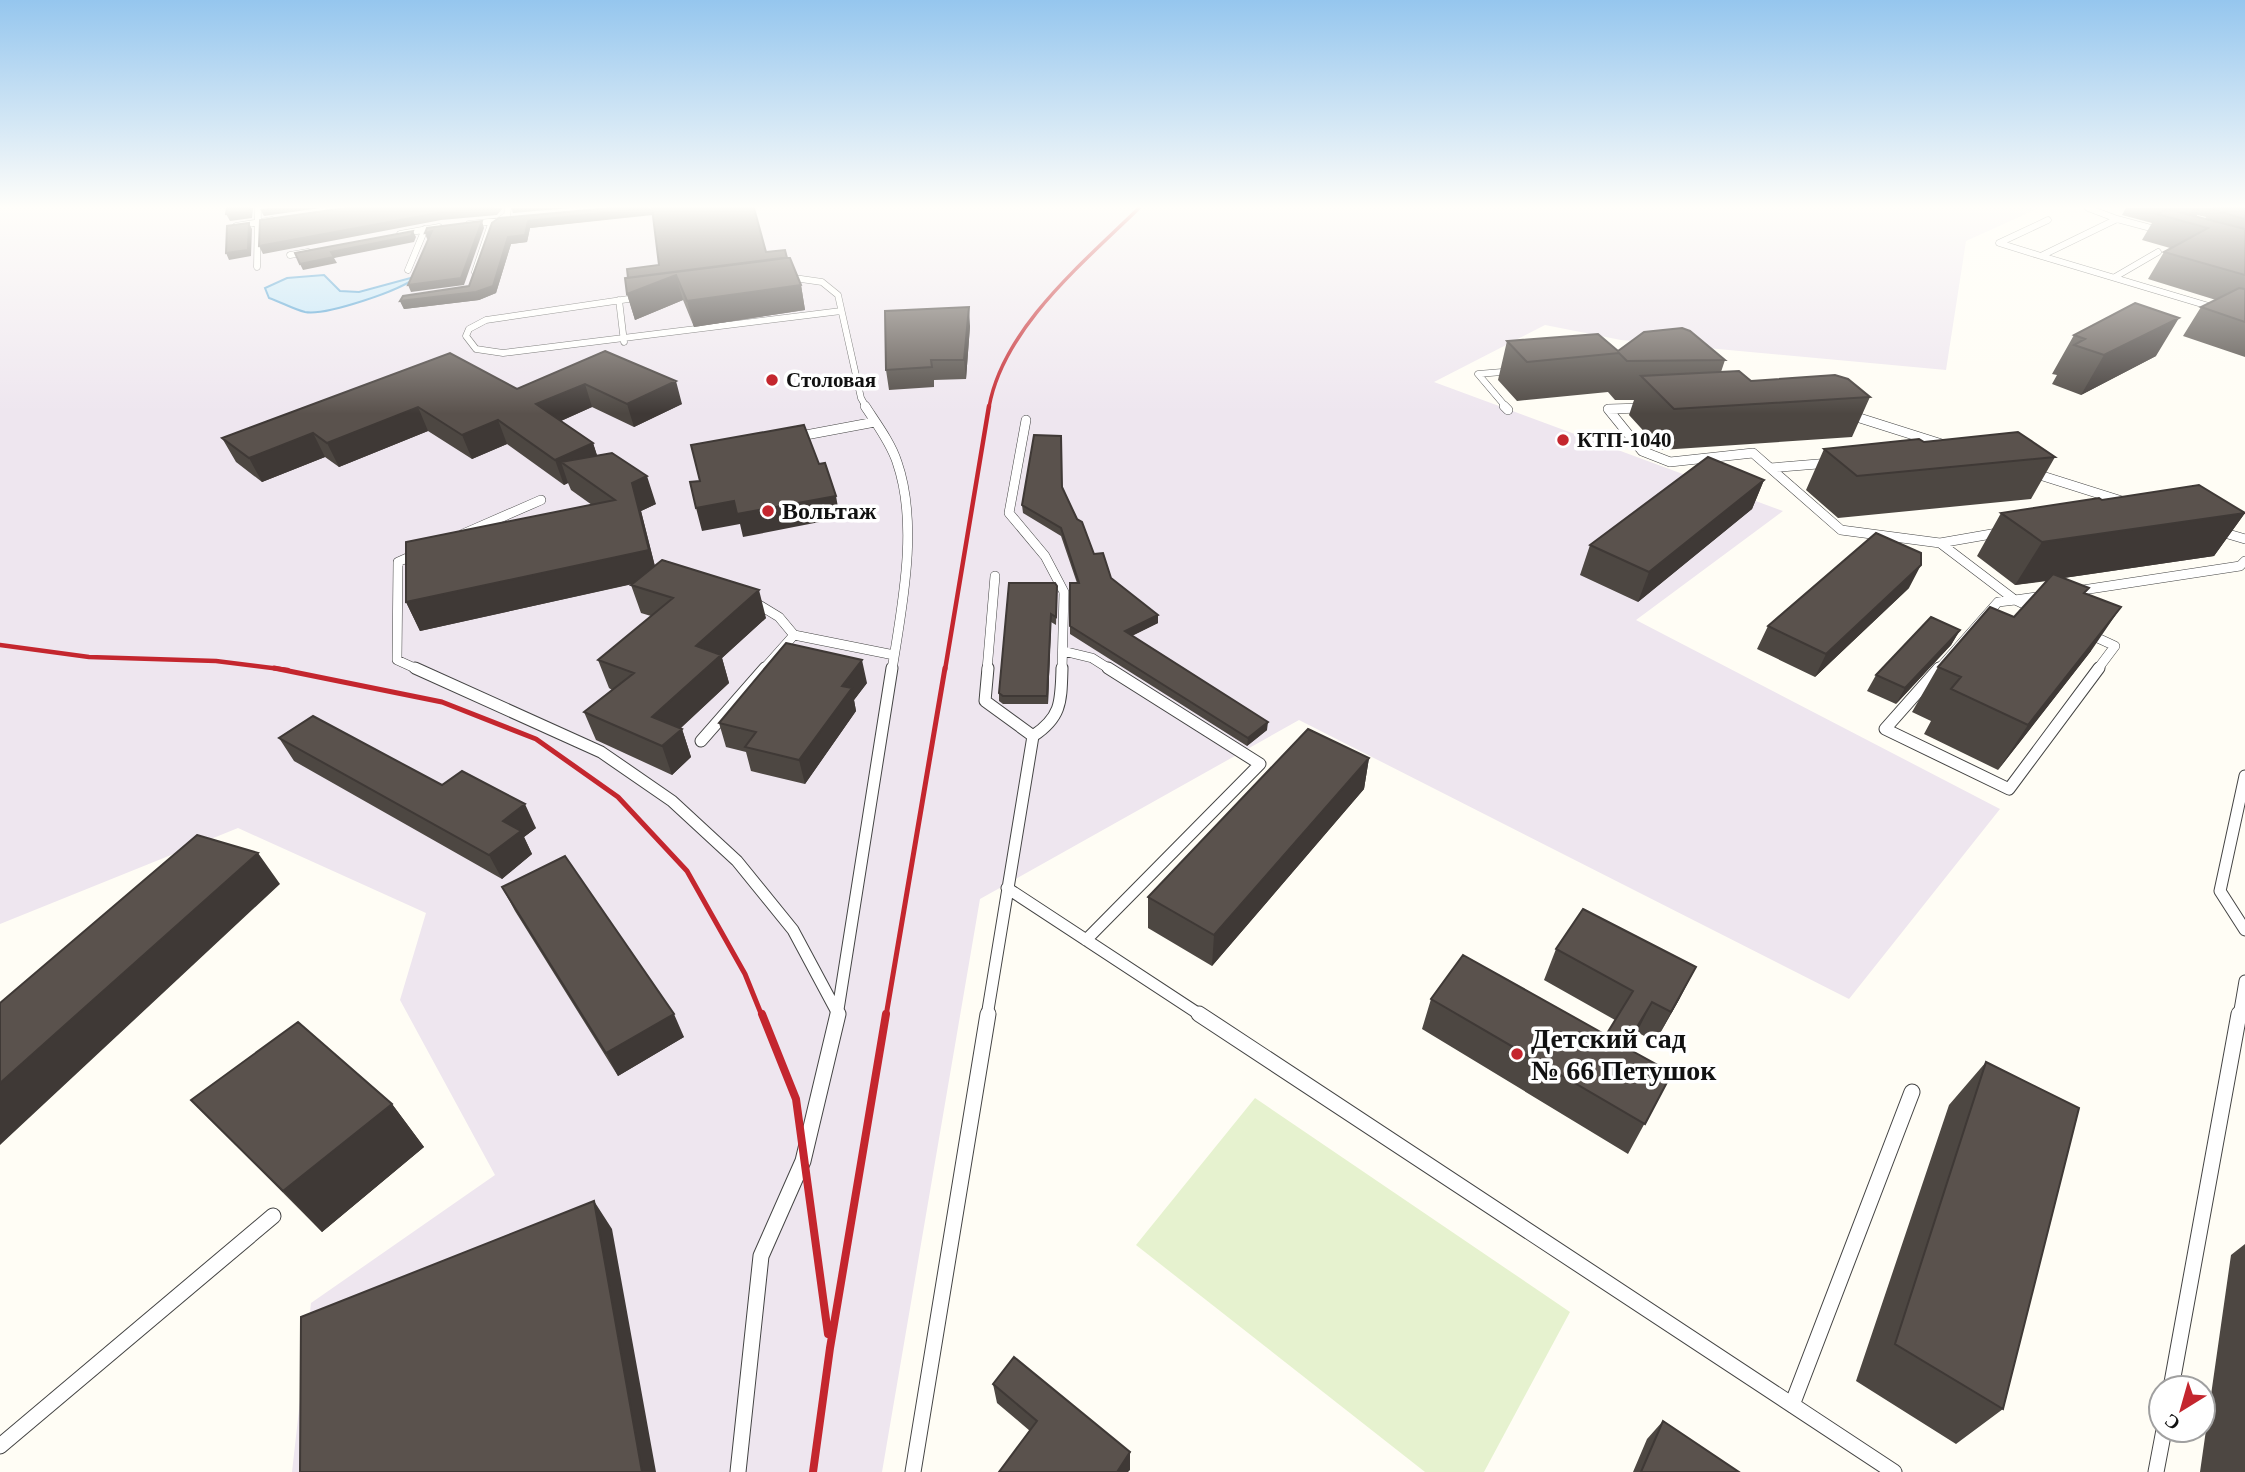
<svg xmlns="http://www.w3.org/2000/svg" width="2245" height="1472" font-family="Georgia,serif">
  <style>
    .industrial { fill: #eee6ef }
    .pitch { fill: #e6f2cf }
    .water { fill: #b9e0f7; stroke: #3f96cf; stroke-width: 2 }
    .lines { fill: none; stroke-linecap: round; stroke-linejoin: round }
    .service-far3-casing { stroke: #444; stroke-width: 7 }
    .service-far2-casing { stroke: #444; stroke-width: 10 }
    .service-far1-casing { stroke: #444; stroke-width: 13 }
    .service-casing { stroke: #444; stroke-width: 17 }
    .service-far3 { stroke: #fff; stroke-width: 6 }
    .service-far2 { stroke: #fff; stroke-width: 9 }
    .service-far1 { stroke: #fff; stroke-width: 11 }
    .service { stroke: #fff; stroke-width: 15 }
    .rail-far3 { stroke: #c4262e; stroke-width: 3.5 }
    .rail-far2 { stroke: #c4262e; stroke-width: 4.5 }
    .rail-far1 { stroke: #c4262e; stroke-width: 5 }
    .rail { stroke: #c4262e; stroke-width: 8 }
    .wall { fill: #4d4742; fill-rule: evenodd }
    .shaded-wall { fill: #3f3936 }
    .building { fill: #5a524d; stroke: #3f3936; stroke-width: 2 }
    .poi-dot { fill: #c4262e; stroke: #fff; stroke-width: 2.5 }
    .labels { text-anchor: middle; stroke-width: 7; stroke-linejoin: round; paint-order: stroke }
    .far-poi-label { font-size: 21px; font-weight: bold; fill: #111; stroke: #fff; text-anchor: start }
    .poi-label { font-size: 24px; font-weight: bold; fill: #111; stroke: #fff; text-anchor: start }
    .near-poi-label { font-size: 28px; font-weight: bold; fill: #111; stroke: #fff; text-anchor: start }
  </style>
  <rect width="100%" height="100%" fill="#fffdf5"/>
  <path class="industrial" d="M0,208h2039l-73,33 -20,129 -325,-30 -76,-15 -111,57 349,129 -147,109 364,189 -151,190 -550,-279 -319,179 -98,573h-590l19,-169 184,-128 -95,-175 26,-87 -188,-85 -238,96z"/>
  <path class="pitch" d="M1255,1098l315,214 -86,160h-59l-289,-227z"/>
  <path class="water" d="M324,275l16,16 19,1 59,-16c-15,14 -93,40 -113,36 -12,-3 -24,-10 -36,-14l-4,-10 22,-10z"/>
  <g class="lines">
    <defs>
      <path id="service-far3" d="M2088,208l29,11
        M469,224l40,-4
        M236,226l36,-6
        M2162,231l-45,-12 -76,37 204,61
        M400,234l39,-7
        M290,255l18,-3
        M2041,256l-42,-13 49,-23
        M257,267l1,-59
        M408,270l17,-41
        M475,272l15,-45 17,-12 1,-7
        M787,277l35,5 16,13 23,103 5,9
        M2115,277l43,-25
        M642,297l-156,23 -17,9 -3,7 10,13 27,4 338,-42
        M619,300l5,42
        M1506,407l-28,-33 36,-3"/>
      <path id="service-far2" d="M865,406c11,17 26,37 32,56 22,63 5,144 -5,208
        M1504,406l4,4
        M1644,408l-36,1 34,42 28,11 83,-9 88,77 99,13
        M1847,414l98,31
        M1026,420l-17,93 36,43 19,36 -2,78
        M795,437l80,-15
        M1770,468l60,-5
        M2030,472l95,30
        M2218,531l27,8
        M2003,532l-63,11 75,57 28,-4
        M463,534l78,-34
        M416,554l-18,8 -1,98 22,10
        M2076,591l164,-25 5,-5
        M751,600l28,17 15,18 100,20
        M1063,651l29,7 19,12
        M763,670l31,-35
        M987,670l8,-94
        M1938,670l60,-68 17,-2 100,46 -18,24"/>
      <path id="service-far1" d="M415,668l186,84 71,49 65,60 56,69 45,84
        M988,668l-3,33 48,35
        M1939,668l-54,61 124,60 90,-121
        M701,741l64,-73
        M2245,776l-25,115 25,39
        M1007,888l195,128
        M1086,940l174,-176 -152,-96
        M837,1016l55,-348
        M987,1016l46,-280c29,-19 28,-35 29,-68
        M2239,1016l6,-35"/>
      <path id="service" d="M1199,1014l695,458
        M2171,1388l68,-374
        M1792,1405l120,-313
        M0,1446l273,-230
        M738,1472l23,-216 42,-95 35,-147
        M913,1472l75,-458
        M2156,1472l8,-42"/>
    </defs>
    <use href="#service-far3" class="service-far3-casing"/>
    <use href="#service-far2" class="service-far2-casing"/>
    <use href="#service-far1" class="service-far1-casing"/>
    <use href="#service" class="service-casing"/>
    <use href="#service-far3" class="service-far3"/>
    <use href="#service-far2" class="service-far2"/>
    <use href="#service-far1" class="service-far1"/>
    <use href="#service" class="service"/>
    <path class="rail-far3" d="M989,407c14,-79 95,-145 150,-199"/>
    <path class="rail-far2" d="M0,645l89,12 127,4 72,9
      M945,670l44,-264"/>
    <path class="rail-far1" d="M274,668l168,34 94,37 82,58 69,74 58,103 17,42
      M886,1016l59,-348"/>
    <path class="rail" d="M762,1014l34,85 32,235
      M813,1472l17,-124 56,-334"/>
  </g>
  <path class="wall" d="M754,208l12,44 21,6 14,27 4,25 -111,17 -11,-27 -48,20 -8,-26 1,-16 31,-13 -6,-50 -123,13 -3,14 -16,2 -15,49 -17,7 -75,9 -4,-8 69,-15 23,-63z
    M2126,208h119v149l-62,-21 18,-29 15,-7 -68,-21 16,-27 6,-4 -28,-8 10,-17 -30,-8zM2197,215l9,2 -1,2 -9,-2z
    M970,326l-4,53 -32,1v7l-45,3 -3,-20z
    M2074,335l82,21 -75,39 -29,-11 5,-9 -5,-1z
    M1507,341l218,19 -4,12 30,9 119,16 -18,40 -191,13 -32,-35 5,-15h-19l-7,-8 -91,9 -19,-21z
    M605,351l77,53 -48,23 -42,-20 -31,14 32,22 4,13 59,48 -15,7 14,56 111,51 -44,40 7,25 -48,45 1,1 9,28 -19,18 -76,-35 -12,-28 28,-22 -3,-2 -11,-28 53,-44 -10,-3 -10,-28 2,-1 -213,47 -14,-29 186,-97 -21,-15 -3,-7 -4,2 -57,-41 -35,15 -44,-28 -89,36 -14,-10 -63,25 -26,-20 -14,-24 295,-49z
    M1924,442l131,15 -24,42 -193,19 -32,-28 18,-41z
    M1764,480l-12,29 -114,93 -58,-27 10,-30z
    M1062,487l32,67 17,24 47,37v8l-26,13 135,94 -20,16 -177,-112v-8l7,-43 -16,-47 -38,-23 -1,-8z
    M2102,500l143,13 -31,43 -150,22 25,10 -4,5 6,58 -93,119 -74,-36 7,-13 -19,-9 26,-45 76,-50 33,-36 -32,4 -38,-29 24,-43z
    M1057,586l-1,39 -5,-3 -3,82h-45l-4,-3v-8z
    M1909,588l-94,89 -58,-28 11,-23z
    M1960,630l-9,15 -55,59 -29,-13 9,-16z
    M867,683l-13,17 2,11 -51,73 -54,-13 -5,-19 -20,-5 -7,-24z
    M279,738l163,47 94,43 -12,9 8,17 -30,25 -208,-118z
    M1369,758l-5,31 -152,177 -64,-38v-31z
    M502,887l182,150 -66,39 -103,-165z
    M1556,949l124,49 -25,44 -18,-10 -10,16 45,25 -44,81 -206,-125 9,-30 175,36 9,-15 -71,-40z
    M1986,1062l17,347 -47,35 -100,-63 93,-276z
    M191,1100l201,4 32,43 -102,85z
    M2245,1244v228h-45l31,-217z
    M993,1384l137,86 -100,-39 -33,-28z
    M1663,1421l76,51h-106l14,-33z"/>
  <path class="shaded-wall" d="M249,208h4l-1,10 -22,3 -4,-7z
    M269,208h51l-56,8 -4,-7z
    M495,208h8l-6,7 -56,5 -178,34 -4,-8 179,-33z
    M511,208h59l-57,5z
    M652,208l2,6 -124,14 -3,14 -16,2 -15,49 -17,7 -75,9 -4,-8 93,-15 15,-49 20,-16z
    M2194,208h7l-9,16 -7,-2z
    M482,221l2,7 -20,57 -53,7 -3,-7z
    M249,223l3,6 -1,27 -22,4 -3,-7z
    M413,231l3,6 -2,5 -80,16 3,5 -34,7 -3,-6 31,-12z
    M432,231l3,6 -8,2 -2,-6z
    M676,275l7,25 -48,20 -8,-26z
    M801,285l4,25 -111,17 -7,-26z
    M969,307l1,19 -4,53 -2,-19z
    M2179,318l-23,38 -75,39 23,-40z
    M676,381l6,23 -48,23 -7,-23z
    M585,384l7,23 -47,21 -9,-24z
    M418,407l10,24 -89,36 -12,-24z
    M498,420l9,24 -35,15 -10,-24z
    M313,433l12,24 -63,25 -13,-24z
    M593,443l8,24 -40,-5 7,21 -4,2 -9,-25z
    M647,476l9,28 -15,7 17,67 -238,53 -14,-29 243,-52 -17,-67z
    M1764,480l-12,29 -114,93 11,-30z
    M836,496l4,22 -97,19 -3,-13 -38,7 -6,-23 38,-7z
    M2245,513l-31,43 -199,29 27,-43z
    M1921,565l-12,23 -94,89 11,-23z
    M759,590l7,28 -44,40 7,25 -67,62 -10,-28 44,-71z
    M2121,607l-30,44 -93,119 30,-45z
    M1051,614v8l-3,82 -1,-8z
    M1158,615v8l-33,16v-8z
    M1960,630l-9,15 -55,59 9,-16z
    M862,660l5,23 -13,17 2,11 -51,73 -6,-24 43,-74z
    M1268,722l-1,8 -20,16 1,-8z
    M682,729l9,28 -19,18 -10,-29z
    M1369,758l-5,31 -152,177 2,-31z
    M525,804l11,24 -12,9 8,17 -30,25 -13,-24 14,-34z
    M258,853l22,31 -280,261v-62z
    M1696,967l-16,31 -25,44 16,-30z
    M1652,1002l-15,30 -27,45 15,-30z
    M674,1014l10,23 -66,39 -12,-23z
    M392,1104l32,43 -102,85 -39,-41z
    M594,1201l18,28 44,243h-14z
    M1130,1452v18l-2,2h-11z"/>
  <path class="building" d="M227,208h22v3l-23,3z
    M345,208h150l-57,5 -179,33 1,-26z
    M610,208h39l-121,13 -3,14 -17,2 -15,49 -17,6 -76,9 3,-5 66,-10 23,-63 7,-5z
    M652,208h102l12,44 19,-2 2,8 -159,20 -1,-9 32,-4z
    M2214,208h31v11l-34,-10z
    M2167,209l78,20v46l-81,-23 44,-24 -51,-14z
    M482,221l-21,57 -53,7 24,-54 -7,2 2,-5z
    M249,223l-1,27 -22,3 1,-27z
    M413,231l-2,5 -80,16 3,5 -34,7 -5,-11z
    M782,258h8l11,27 -114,16 -11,-26 -49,19 -2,-16z
    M2239,288l6,1v33l-44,-15z
    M2135,303l44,15 -75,37 -30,-10 11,-6 -11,-4z
    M969,307l-5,53h-33l1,7 -46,3 -1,-59z
    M1682,328l8,3 35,29 -98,1 -8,-8 -92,9 -20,-21 91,-7 20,17 26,-19z
    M605,351l71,30 -49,23 -42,-20 -49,20 57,39 -38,17 -57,-40 -36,15 -44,-28 -91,36 -14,-10 -64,25 -27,-20 228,-85 67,36z
    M1739,371l12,10 84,-6 13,4 22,18 -196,12 -33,-33z
    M804,425l15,39 6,-1 11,33 -99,18 -3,-13 -38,7 -6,-26 10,-1 -9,-36z
    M2018,432l37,25 -198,19 -33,-27 95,-10 5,3z
    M1034,435l27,1 1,51 15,32 5,3 12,32 9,-1 8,25 47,37 -33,16 143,91 -20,16 -178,-112v-43h9l-18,-55 -39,-23z
    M612,453l35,23 -15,7 17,67 -243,52v-60l209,-42 -54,-38z
    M1708,457l56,23 -115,92 -59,-27z
    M2199,485l46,28 -203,29 -41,-29 98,-15 3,2z
    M1876,533l45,20v12l-95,89 -58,-28z
    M662,560l97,30 -63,56 25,9 -69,62 30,12 -20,17 -78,-34 50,-39 -36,-13 75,-62 -42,-13z
    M2053,574l36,14 -5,5 37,14 -93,118 -77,-36 10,-12 -23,-10 52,-60 24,10z
    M1009,583h46l2,3 -1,31 -5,-3 -4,82h-44l-4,-3z
    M1931,617l29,13 -55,58 -29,-13z
    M786,643l76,17 -20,26 10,2 -53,72 -54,-13 11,-15 -37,-9z
    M313,716l129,69 20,-14 63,33 -22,17 18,10 -32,24 -210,-117z
    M1308,729l61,29 -155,177 -66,-38z
    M197,835l61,18 -258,230v-80z
    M565,856l109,158 -68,39 -104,-166z
    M1583,909l113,58 -25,45 -19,-10 -27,45 47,26 -27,51 -214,-125 32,-44 143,80 27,-44 -77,-42z
    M298,1022l94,82 -109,87 -92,-91z
    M1986,1062l93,46 -76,301 -108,-65z
    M594,1201l48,271h-342l1,-155z
    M1014,1357l116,95 -13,20h-118l38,-51 -44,-37z
    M1663,1421l76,51h-98z"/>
  <linearGradient id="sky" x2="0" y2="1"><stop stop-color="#95c6ee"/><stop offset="0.5" stop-color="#fffefa"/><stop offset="1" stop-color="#fffefa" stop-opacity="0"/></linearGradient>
  <rect width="2245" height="414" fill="url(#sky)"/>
  <g class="poi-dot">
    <circle cx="772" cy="380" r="7"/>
    <circle cx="1563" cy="440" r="7"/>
    <circle cx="768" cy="511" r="7"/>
    <circle cx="1517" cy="1054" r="7"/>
  </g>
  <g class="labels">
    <g class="far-poi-label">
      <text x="786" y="387">Столовая</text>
      <text x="1577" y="447">КТП-1040</text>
    </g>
    <g class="poi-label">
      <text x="782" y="519">Вольтаж</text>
    </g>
    <g class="near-poi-label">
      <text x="1531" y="1048">Детский сад<tspan x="1531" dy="32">№ 66 Петушок</tspan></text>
    </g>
  </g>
  <g transform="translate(2182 1409) rotate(217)"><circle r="33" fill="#ffffff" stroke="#a0a0a0" stroke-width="2"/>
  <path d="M0-5L12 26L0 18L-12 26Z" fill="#c4262e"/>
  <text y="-10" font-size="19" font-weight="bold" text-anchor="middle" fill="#111111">С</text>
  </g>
</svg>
